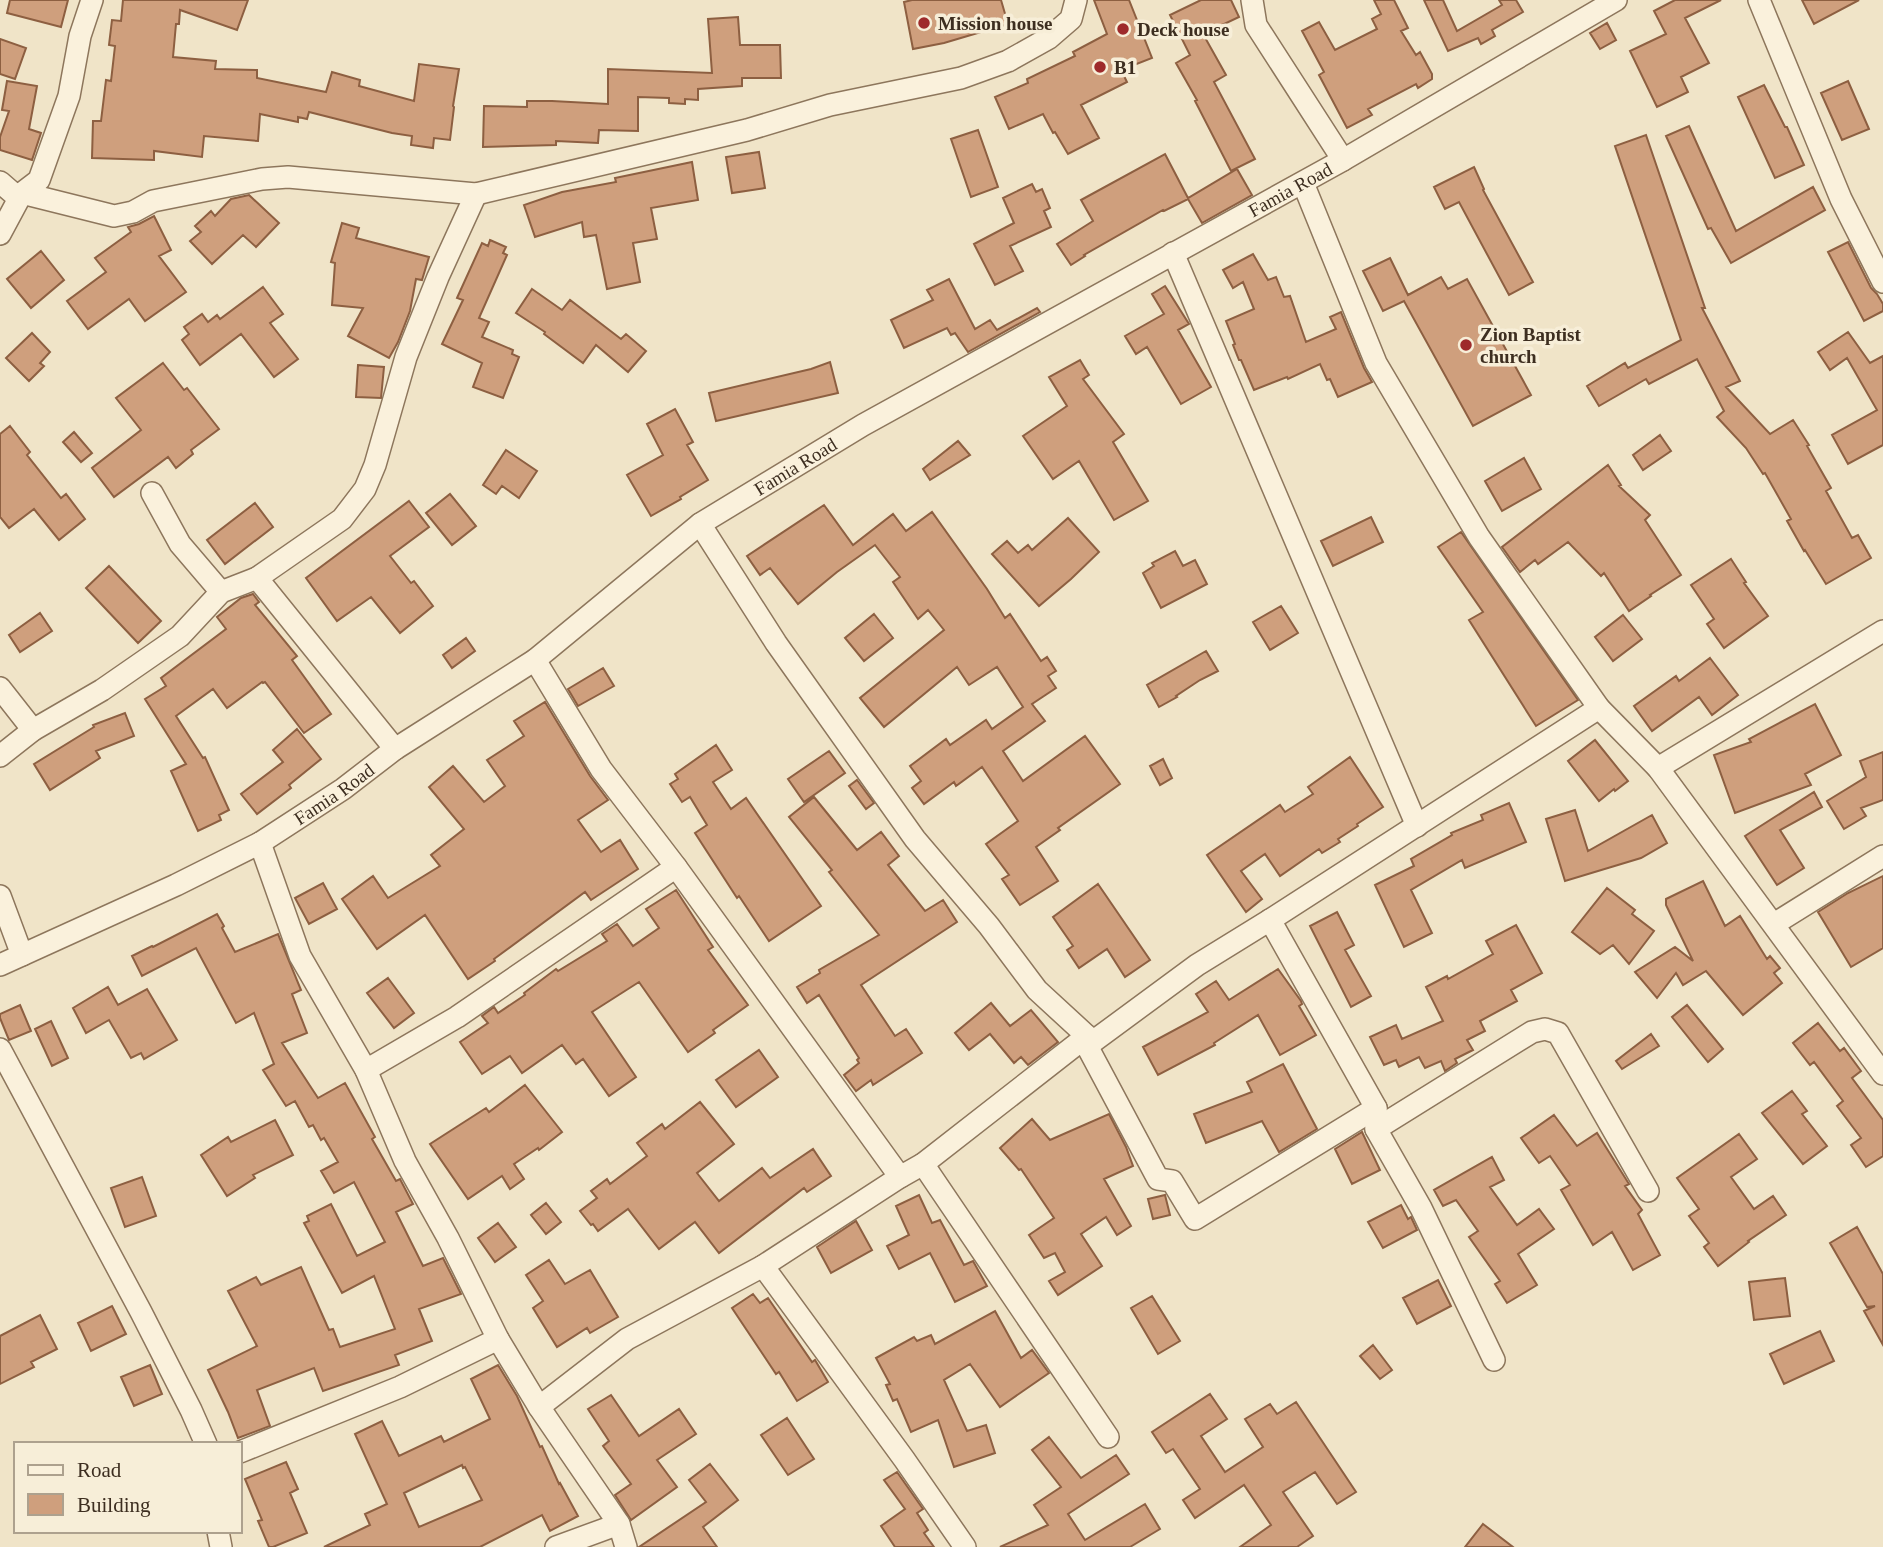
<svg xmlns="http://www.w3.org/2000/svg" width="1883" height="1547" font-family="'Times New Roman',serif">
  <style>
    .building { fill: #cf9f7d; stroke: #8d5f41; stroke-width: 2; fill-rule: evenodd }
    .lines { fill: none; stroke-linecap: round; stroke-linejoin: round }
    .minor-casing { stroke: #8d765c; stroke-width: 24 }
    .minor { stroke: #faf1dc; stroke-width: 21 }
    .poi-dot { fill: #9e2a2b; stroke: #f7eed8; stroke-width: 2.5 }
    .labels { text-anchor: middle; stroke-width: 7; stroke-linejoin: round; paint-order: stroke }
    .poi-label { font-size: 19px; font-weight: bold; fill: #3d2e20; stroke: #f7eed8; text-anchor: start }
    .street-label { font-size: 19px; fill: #3d2e20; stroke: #f7eed8 }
  </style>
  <rect width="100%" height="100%" fill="#f0e4c8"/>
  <path class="building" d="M10,0h58l-7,27 -54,-14z
    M123,0h125l-11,30 -57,-20 -1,14h-3l-3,33 43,4 -1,8 42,1v8l69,14 6,-20 28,8 -1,6 55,15 5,-37 40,5 -6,37 1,1 -4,33 -16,-2 -1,10 -22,-3 1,-9 -20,-3 -83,-21 -2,7 -9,-2v5l-38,-8 -2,27 -54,-5 -2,21 -48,-6v9l-62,-2 1,-37h8l5,-41 5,1 4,-35 -6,-1 3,-25 9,1z
    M912,0h89l7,24 -64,19 -31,6 -9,-47z
    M1094,0h35l23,58 -31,12 6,12 -46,23 18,33 -31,16 -13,-22 -2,1 -10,-19 -34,15 -14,-32 33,-14 -1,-4 48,-23 -2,-4 34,-18z
    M1201,0h30l8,17 -36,17 23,41 -12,7 41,77 -24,12 -36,-70 2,-1 -21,-37 14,-8 -20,-40z
    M1374,0h20l14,28 -7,3 15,24 4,-3 12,22v5l-14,9 -2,-4 -48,25 4,6 -25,13 -28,-53 5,-3 -22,-41 17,-9 16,28 42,-21 -5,-10 9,-5z
    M1424,0h19l14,31 45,-26 -3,-5h17l7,12 -31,18 3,6 -14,8 -3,-6 -30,13z
    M1675,0h46l-36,18 24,45 -28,14 7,15 -31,15 -27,-56 36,-17 -12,-23z
    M1802,0h57l-45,24z
    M738,17l2,28h40l1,33h-39v8l-44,3v11l-13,-1v5l-16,-1v-5l-31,-1v34l-39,-1 -1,13 -42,-2v4l-73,2 1,-41 43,1v-6h25l56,3v-35l104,4 -4,-54z
    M1607,23l9,17 -16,9 -10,-16z
    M0,39l26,9 -11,31 -15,-5z
    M7,81l30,5 -8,43 12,4 -9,27 -32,-10v-13l9,-26 -7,-1z
    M1848,81l21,48 -27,11 -21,-47z
    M1764,85l21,42h2l17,38 -29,13 -37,-81z
    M1689,126l47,105 77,-44 12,23 -94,53 -20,-35 -3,1 -42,-93z
    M978,130l20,57 -27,10 -20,-58z
    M1646,135l59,173h-3l38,73 -14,6 44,47 23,-14 16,25 -2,1 24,42 -5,3 26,47 6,-3 13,23 -45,26 -21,-34 -1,1 -17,-30 4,-2 -26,-46 -2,1 -17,-26 -29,-31 7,-6 -27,-52 -48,25 -3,-5 -47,27 -12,-20 38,-23 3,5 53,-28 -66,-194z
    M759,152l6,36 -33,5 -6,-36z
    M1165,154l23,44 49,-29 15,26 -50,28 -14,-24 -24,12 -1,-1 -79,45 1,1 -14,9 -14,-21 36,-23 -12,-21z
    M692,162l6,38 -47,8 6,31 -24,4 7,39 -33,7 -11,-54 -12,2 -2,-15 -47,15 -11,-32 38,-13 54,-10 -1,-4z
    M1474,167l10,22 -1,1 50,92 -24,13 -50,-93 -14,7 -11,-22z
    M1032,184l4,8 6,-3 8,19 -6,3 7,16 -41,19 13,25 -28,14 -21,-41 40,-21 -11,-25z
    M249,195l30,28 -23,24 -13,-12 -31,29 -22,-23 11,-9 -6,-6 16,-15 4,5 16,-17z
    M154,216l17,34 -12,6 27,36 -41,29 -16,-22 -41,30 -21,-28 39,-29 -11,-14 36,-26 -3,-5 11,-3z
    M342,223l17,5 -3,10 73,19 -7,23 -6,-1 -6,32 -12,31 -9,16 -41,-22 15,-28 -31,-3 3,-42 -4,-1z
    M490,240l16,7 -3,6 4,2 -28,63 10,4 -7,15 31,13 -1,4 7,3 -16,41 -30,-11 9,-24 -40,-19 21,-44 -6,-2 25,-55 6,3z
    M1848,242l23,46 6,6 6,10v7l-19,10 -36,-69z
    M41,251l23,29 -33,28 -24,-29z
    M1253,254l15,26 8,-3 8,20 6,-1 16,46 30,-13 -6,-12 11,-5 23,56 8,14 -34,15 -8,-18 -3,1 -7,-16 -32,15 -1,-2 -33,13 -13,-30h-2l-6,-15 2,-1 -9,-23 28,-12 -11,-27 -10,6 -10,-18z
    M1390,258l18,37 33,-18 7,12 19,-10 64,116 -58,31 -69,-125 -21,10 -20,-40z
    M949,279l26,50 15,-9 7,10 40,-22 3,4 -72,40 -13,-19 -4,2 -4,-7 -43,20 -13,-28 42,-20 -6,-10z
    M1165,286l24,38 -11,6 33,57 -30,17 -34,-57 -11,7 -11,-18 39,-22 -12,-20z
    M263,287l20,27 -13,9 28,36 -24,18 -33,-43 -41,31 -18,-25 7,-6 -5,-7 18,-13 6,8 9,-7 3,4z
    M532,289l30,21 8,-10 51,39 5,-5 20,17 -18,21 -32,-27 -13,18 -39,-29 1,-2 -29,-19z
    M1848,332l22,31 13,-7v89l-35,19 -16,-29 45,-25 -30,-52 -17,12 -12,-18z
    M32,333l18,19 -10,11 4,3 -15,15 -23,-23z
    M1080,360l9,15 -6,4 41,55 -11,8 35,59 -34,19 -35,-59 -26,18 -30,-43 44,-30 -18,-29z
    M830,362l8,31 -122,28 -7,-28 102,-24z
    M163,363l21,27 3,-2 32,41 -28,21 2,4 -17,14 -8,-11 -54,40 -22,-29 49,-38 -25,-32z
    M358,365l26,2 -3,31 -25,-1z
    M675,409l18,33 -6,3 21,35 -28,17 1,2 -30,17 -24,-41 36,-20 -16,-31z
    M10,426l20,26 -3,3 34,43 5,-4 19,25 -26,21 -25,-31 -25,19 -9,-11v-83z
    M74,432l18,21 -11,9 -18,-20z
    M1660,435l11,16 -28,19 -10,-15z
    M958,441l12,14 -40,25 -7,-11z
    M506,450l31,21 -18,27 -17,-12 -6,8 -13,-9z
    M1524,458l17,31 -39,22 -17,-30z
    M1608,465l13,20 -2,1 31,29 -5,5 36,55 -31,20 1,1 -22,15 -25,-38 -3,3 -33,-34 -30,22 -3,-4 -15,12 -18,-25z
    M450,494l26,32 -24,19 -26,-32z
    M409,501l20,26 -39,29 21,27 3,-2 19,25 -33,27 -29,-36 -34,24 -31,-43z
    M255,503l18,24 -48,37 -18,-24z
    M824,505l29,40 40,-31 13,17 26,-19 55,77 18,29 5,-4 31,47 6,-4 9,14 -8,5 8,12 -24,16 13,17 -42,30 20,30 62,-45 35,48 -62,44 2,2 -24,17 22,34 -38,24 -18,-26 7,-4 -23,-31 32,-23 -36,-54 -26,19 -2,-4 -30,22 -12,-16 9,-7 -11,-15 36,-27 4,6 36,-25 6,9 31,-22 -26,-40 -28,18 -12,-18 -73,60 -24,-29 84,-68 -16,-20 -10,9 -25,-37 7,-5 -25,-32 -38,27 -39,32 -28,-36 -10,7 -13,-19z
    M1371,517l12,25 -50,24 -12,-25z
    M1068,518l31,34 -28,27 -32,27 -47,-52 15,-13 11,12 10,-8 4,5z
    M1461,532l117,168 -42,26 -67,-106 14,-8 -45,-65z
    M1175,551l8,15 12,-6 12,24 -46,24 -18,-35 11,-7 -2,-3z
    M1731,559l15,23 -2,1 24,33 -44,32 -17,-24 7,-5 -23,-34z
    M109,566l52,55 -23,22 -52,-55z
    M253,594l6,8 -4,3 42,51 -5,4 39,54 -27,19 -39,-51 -2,1 -1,-1 -35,26 -14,-19 -37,27 27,42 2,-1 24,53 -10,5 2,5 -23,11 -27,-60 15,-7 -41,-65 21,-13 -5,-8 65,-49 -9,-12 24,-19z
    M1281,606l17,27 -28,17 -17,-28z
    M40,613l12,18 -32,21 -11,-17z
    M874,614l19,24 -29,23 -19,-23z
    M1623,615l19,24 -29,22 -18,-24z
    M466,638l9,13 -23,17 -9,-13z
    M1206,651l12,20 -18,9 -24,16 1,1 -18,10 -12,-22z
    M1710,658l28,37 -26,20 -13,-18 -47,34 -18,-25 42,-30 3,5z
    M603,668l11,18 -36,20 -10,-17z
    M545,702l45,74 18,24 -30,20 23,32 19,-12 18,29 -47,31 -6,-8 -91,67 1,2 -27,18 -43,-64 -48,34 -35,-50 31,-23 15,22 52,-32 -9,-11 33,-26 -35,-42 24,-21 31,36 21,-16 -18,-26 37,-24 -10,-15z
    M1815,704l26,51 -36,19 6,11 -76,28 -21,-58 37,-13 -2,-3z
    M125,713l9,23 -38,15 4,7 -50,32 -16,-26 60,-37 -1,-2z
    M297,729l24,30 -32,26 2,3 -34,26 -16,-20 42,-32 -10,-12z
    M1595,740l33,41 -13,10 -1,-2 -15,12 -31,-40z
    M716,745l16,25 -19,12 18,27 15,-11 75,108 -52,35 -30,-45 -2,2 -42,-65 12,-8 -17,-28 -8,5 -12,-18 8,-5 -3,-5z
    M829,751l16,22 -41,29 -16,-23z
    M1883,752v48l-22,8 5,8 -22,13 -17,-28 39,-24 -6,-16z
    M1350,757l33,50 -26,17 1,2 -20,13 2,3 -18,11 -3,-4 -39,27 -15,-22 -24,17 21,28 -16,13 -39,-57 73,-50 5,7 28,-18 -5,-7z
    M1163,759l9,19 -12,7 -10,-19z
    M857,780l17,23 -8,6 -17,-23z
    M1814,792l8,15 -42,23 24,38 -27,17 -32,-49z
    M814,797l43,53 24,-18 18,24 -11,9 37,46 18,-11 14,22 -96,63 34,51 11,-7 16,24 -49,32 -2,-5 -15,11 -12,-16 15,-12 -2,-3 2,-2 -40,-63 -12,8 -10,-16 23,-14 -1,-3 60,-35 -50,-63 3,-2 -43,-53z
    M1509,803l17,39 -61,26 -3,-8 -51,30 21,43 -28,14 -29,-62 39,-19 -3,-7 41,-24 -1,-2 32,-13 -2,-5z
    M1575,810l13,41 64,-36 15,28 -26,15 -76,23 -19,-62z
    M1883,876v72l-32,19 -33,-55 30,-19z
    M1703,881l22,45 15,-10 27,43 3,-3 10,12 -6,5 8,10 -39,32 -37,-44 -23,14 -7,-12 -19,25 -22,-26 40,-25 18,14 -27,-56v-6z
    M323,883l14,26 -28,15 -14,-26z
    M1098,884l52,76 -25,17 -18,-28 -28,19 -12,-18 6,-4 -20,-29z
    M1607,888l28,22 -3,4 22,17 -25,33 -16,-19 -13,9 -28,-22z
    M676,890l37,57 -5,3 40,55 -35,25 2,3 -27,19 -49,-70 -47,30 44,65 -27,19 -26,-37 -7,5 -14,-19 -40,28 -12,-17 -28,18 -22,-32 28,-19 -6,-7 12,-9 4,6 27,-18 -1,-2 32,-24 2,2 49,-30 -5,-7 15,-10 16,22 26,-18 -13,-19z
    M1337,912l17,33 -9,5 26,46 -20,11 -41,-81z
    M217,914l7,12 -2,2 13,24 43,-18 23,56 -9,4 15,39 -25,10 36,55 27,-15 30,54 -3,2 24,42 4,-2 13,25 -17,8 27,54 20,-8 18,36 -42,15 13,32 -37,14 4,10 -76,26 -9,-23 -57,22 13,36 -32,12 -10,-26 -20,-42 49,-24 -29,-55 28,-14 5,8 40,-18 28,63 4,-1 7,18 55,-18 -21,-53 -32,17 -38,-70 5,-2 -2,-5 24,-12 26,52 28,-14 -31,-60 -20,11 -13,-22 17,-9 -14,-24 -3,2 -8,-15 -4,2 -14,-26 -9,5 -23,-36 11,-6 -20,-51 -18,10 -40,-75 -54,28 -10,-20 20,-10 1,1z
    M1516,925l26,48 -31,17 6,11 -37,20 5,10 -18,9 6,10 -18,9 2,4 -12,8 -4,-10 -16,7 -6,-11 -20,10 -3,-7 -12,5 -14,-28 26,-12 6,14 41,-18 -17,-34 21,-11 1,3 45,-25 -7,-13z
    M1278,969l23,32 1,3 -3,2 17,29 -36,20 -22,-40 -44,28 1,2 -57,30 -15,-28 65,-35 -12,-18 20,-13 13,19z
    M388,978l26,35 -20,15 -27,-35z
    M108,987l10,18 29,-16 30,51 -33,19 -3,-6 -10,5 -22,-38 -23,13 -13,-25z
    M991,1003l19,23 21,-16 27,32 -30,23 -7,-8 -7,6 -24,-29 -21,16 -14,-17z
    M20,1005l11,26 -22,9 -9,-22v-4z
    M1687,1005l36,44 -15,13 -36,-45z
    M51,1021l17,37 -16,8 -17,-37z
    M1818,1023l22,28 4,-3 17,23 -9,7 31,42v36l-17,11 -15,-22 10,-7 -24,-32 6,-5 -29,-39 -4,3 -17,-22z
    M1651,1034l8,12 -37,23 -6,-8z
    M759,1050l19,27 -42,30 -20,-27z
    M1283,1064l34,65 -38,23 -17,-31 -56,22 -12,-29 58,-22 -5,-10z
    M525,1085l37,47 -23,18 -1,-2 -24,16 10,15 -14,10 -8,-13 -34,23 -38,-55 56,-36 3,4z
    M1792,1091l15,20 -5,3 25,32 -24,18 -41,-51z
    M700,1102l34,42 -37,29 22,28 43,-33 8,10 43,-29 18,27 -24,16 -3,-4 -85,65 -24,-31 -36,27 -31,-40 -30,22 -5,-7 -2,1 -11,-14 17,-13 -6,-7 16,-12 3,5 37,-28 -10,-13 25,-19 3,5z
    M1109,1114l17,33 7,19 -29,13 27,47 -14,9 -11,-18 -25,17 21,32 -44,29 -9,-14 16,-9 -10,-19 -11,5 -15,-23 25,-17 -33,-49 -2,1 -19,-22 32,-29 18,21z
    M1554,1115l23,31 20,-13 32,51 -4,2 17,24 -4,4 22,41 -27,15 -21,-38 -19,13 -32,-55 9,-5 -20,-29 -11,7 -18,-25z
    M275,1120l18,35 -40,20 2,3 -28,18 -26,-41 27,-18 3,5z
    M1362,1132l18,38 -28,14 -17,-35z
    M1739,1134l18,25 -26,18 23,32 19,-13 13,19 -38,26 1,1 -31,24 -14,-19 5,-4 -20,-27 10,-7 -22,-31z
    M1492,1157l12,23 -14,7 27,38 22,-16 15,20 -36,25 19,31 -30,18 -12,-19 5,-3 -31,-44 9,-6 -22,-31 -13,6 -9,-16z
    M142,1177l14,39 -31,11 -14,-39z
    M919,1195l13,28 8,-3 24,45 9,-4 14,25 -32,16 -25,-49 -31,16 -12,-23 22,-11 -13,-29z
    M1165,1195l5,20 -17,4 -5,-20z
    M546,1203l15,19 -15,12 -15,-19z
    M1401,1205l7,14 3,-2 6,13 -34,18 -15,-26z
    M856,1221l16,29 -41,23 -14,-26z
    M498,1223l18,24 -21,15 -17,-24z
    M1857,1227l26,47v71l-19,-34 11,-5 -8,1 -37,-64z
    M549,1260l16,24 25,-14 28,47 -28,16 -3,-5 -30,19 -24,-39 10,-7 -17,-26z
    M1785,1278l5,38 -36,4 -5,-38z
    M1438,1280l13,26 -34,18 -14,-26z
    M753,1294l7,9 8,-5 44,64 3,-2 13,22 -31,19 -18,-29 -3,2 -44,-66z
    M1152,1296l28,45 -22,13 -27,-46z
    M112,1306l14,28 -35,17 -13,-28z
    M995,1311l26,47 11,-8 17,23 -49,34 -30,-43 -26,16 23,51 19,-6 9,28 -41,14 -16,-47 -27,12 -14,-33 -4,2 -7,-16 4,-1 -14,-26 38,-21 3,4 14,-6 4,9z
    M40,1315l17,34 -26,13 3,5 -34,17v-48z
    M1820,1331l14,30 -50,23 -14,-30z
    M1373,1345l19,25 -12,9 -20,-23z
    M150,1365l12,29 -28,12 -13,-29z
    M498,1365l19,31 23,51 2,-1 17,38 1,-1 18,33 -28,15 -8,-16 -62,32h-156l46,-22 -5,-11 22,-10 -32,-70 27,-13 17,35 42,-20 3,6 46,-23 -19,-40zM462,1465l1,3 2,-1 17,33 -63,27 -15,-34z
    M1210,1394l17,25 -26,17 24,36 38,-25 -18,-28 25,-15 7,10 19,-12 60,90 -19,12 -22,-32 -32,20 30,44 -16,11h-57l31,-22 -27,-40 -49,33 -12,-18 17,-11 -27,-40 -7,4 -14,-21z
    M611,1395l28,41 40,-27 17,25 -39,26 20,27 -46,33 -16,-25 16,-11 -28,-38 6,-5 -21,-32z
    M787,1418l27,41 -26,16 -27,-40z
    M1049,1437l32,41 35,-23 13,19 -61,40 17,26 60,-36 15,25 -30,18h-130l48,-22 -14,-20 27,-18 -29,-37z
    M286,1462l12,27 -8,4 17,40 -34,14h-4l-11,-26 4,-1 -17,-41z
    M710,1464l28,36 -35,27 14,20h-78l67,-45 -17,-22z
    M897,1472l26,37 -6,4 11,17 -4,3 10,14h-39l-14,-21 24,-17 -21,-29z
    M1483,1524l30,23h-48z"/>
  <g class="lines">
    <defs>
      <g id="minor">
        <path d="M1252,0l4,25 87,135"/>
        <path d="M1759,0l82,199 42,83"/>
        <path d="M0,182l15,13 7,-2 92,23 19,-4 20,-11 109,-22 26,-2 188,17 271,-64 83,-25 131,-27 47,-17 41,-23 22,-19 5,-19"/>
        <path d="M1303,183l73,180 103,174 120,171 59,60 225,306"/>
        <path d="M0,234l22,-41 17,-13 30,-84 11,-60 12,-36"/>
        <path d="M1173,253l244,573"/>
        <path d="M152,493l28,51 41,48"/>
        <path d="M700,524l76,119 139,196 74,87 48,64 50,46"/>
        <path d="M257,578l138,171"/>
        <path d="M535,660l66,109 75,98 224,310"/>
        <path d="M0,688l33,42"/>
        <path d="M0,756l33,-26 69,-40 78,-54 41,-44 36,-14 85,-59 23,-30 10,-24 31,-108 32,-80 38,-83"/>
        <path d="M1658,768l225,-137"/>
        <path d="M260,843l40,113 66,114 39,91 43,77 50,101 41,68 80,117 7,23"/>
        <path d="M0,896l22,59"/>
        <path d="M1270,920l106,188v21l45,79 73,152"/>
        <path d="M1774,924l109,-68"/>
        <path id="s1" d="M0,965l176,-80 84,-42 83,-54 52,-40 140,-89 165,-136 163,-99 480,-265 273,-160"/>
        <path d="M1087,1046l71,133 14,2 23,38 181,-111"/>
        <path d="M0,1049l141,263 50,98 15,34"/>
        <path d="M366,1070l91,-53 219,-150"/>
        <path d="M1376,1129l156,-97 13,-3 13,4 90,158"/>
        <path d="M923,1164l185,273"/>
        <path d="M763,1266l141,193 61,88"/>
        <path d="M539,1407l88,-68 136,-73 137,-89 23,-13 164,-128v10l110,-81 73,-45 329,-212"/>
        <path d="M240,1452l160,-65 98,-48"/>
        <path d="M218,1531l3,16"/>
        <path d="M556,1547l63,-23"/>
      </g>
    </defs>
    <use href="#minor" class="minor-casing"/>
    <use href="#minor" class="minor"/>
  </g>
  <g class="poi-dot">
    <circle cx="924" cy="23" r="7"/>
    <circle cx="1123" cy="29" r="7"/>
    <circle cx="1100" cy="67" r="7"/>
    <circle cx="1466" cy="345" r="7"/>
  </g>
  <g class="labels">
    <g class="poi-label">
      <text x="938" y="30">Mission house</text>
      <text x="1137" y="36">Deck house</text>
      <text x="1114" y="74">B1</text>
      <text x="1480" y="341">Zion Baptist<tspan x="1480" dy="22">church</tspan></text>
    </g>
    <g class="street-label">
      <text dy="7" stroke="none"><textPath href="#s1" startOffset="1510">Famia Road</textPath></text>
      <text dy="7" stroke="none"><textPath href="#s1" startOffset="943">Famia Road</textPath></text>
      <text dy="7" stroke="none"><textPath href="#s1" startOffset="376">Famia Road</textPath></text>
    </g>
  </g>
  <rect x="14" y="1442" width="228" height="91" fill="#f7eed8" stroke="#ada18e" stroke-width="2"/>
  <rect x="28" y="1465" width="35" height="10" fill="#faf1dc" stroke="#ada18e" stroke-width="2"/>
  <text x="77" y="1477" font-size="21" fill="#3d2e20">Road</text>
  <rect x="28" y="1494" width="35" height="21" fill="#cf9f7d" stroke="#ada18e" stroke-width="2"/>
  <text x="77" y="1512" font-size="21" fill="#3d2e20">Building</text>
</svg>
